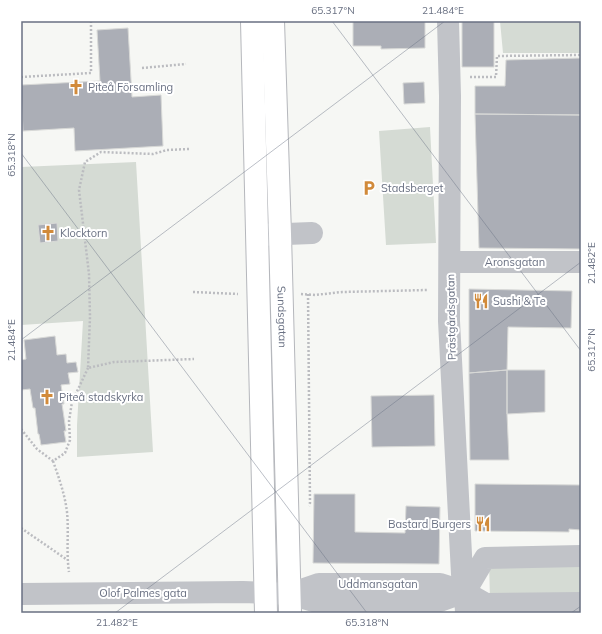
<svg xmlns="http://www.w3.org/2000/svg" width="602" height="634" font-family="Mulish,sans-serif">
  <style>
    .green { fill: #d5dbd4 }
    .building { fill: #abaeb6; stroke: #d8d9d7 }
    .lines { fill: none; stroke-linecap: round; stroke-linejoin: round }
    .major-casing { stroke: #b5b7bc; stroke-width: 24 }
    .path { stroke: #bbbcc0; stroke-width: 2.5; stroke-dasharray: 2 2; stroke-linecap: butt }
    .minor { stroke: #c1c3c8; stroke-width: 22 }
    .major { stroke: #fff; stroke-width: 22 }
    .ticks { fill: none; stroke: #697082; stroke-width: 1; stroke-opacity: 0.45 }
    .labels { text-anchor: middle; stroke-width: 4; stroke-linejoin: round; paint-order: stroke }
    .poi-label { font-size: 11px; fill: #697082; stroke: #fff; text-anchor: start }
    .street-label { font-size: 11px; fill: #697082; stroke: #fff }
    .neatline { fill: none; stroke: #697082; stroke-width: 1.5 }
    .ticks-label { font-size: 10px; text-anchor: middle; fill: #697082 }
  </style>
  <rect width="100%" height="100%" fill="#f6f7f4"/>
  <path class="green" d="M500,21h81v32h-78z
    M430,127l6,116 -50,2 -7,-114z
    M136,162l17,290 -76,5v-32l6,-104 -62,4v-158z
    M581,560v40h-91l-1,-38z"/>
  <path class="building" d="M353,21h72v27l-44,1v-3h-28z
    M462,21h32v46h-32z
    M128,28l4,69 29,-2 2,51 -88,5 -1,-23 -51,3 -2,-46 79,-4 -3,-51z
    M581,58v57l-106,-1v-28h30l1,-26z
    M424,82l1,21 -21,1 -1,-21z
    M475,114l106,1v134l-102,-1z
    M57,223l1,18 -18,2 -2,-18z
    M469,289l103,2 -1,37 -63,-1 -1,43 -38,3z
    M55,336l2,19 9,-1 1,9 9,-1 2,10 -10,1 2,11 -9,1 3,19h-2l4,27h-2l2,11 -25,3 -2,-11h-1l-3,-26h-2l-3,-19 -9,1v-30l5,-1 -2,-19z
    M507,370v44l2,46h-39l-1,-87z
    M507,370h38v42l-38,2z
    M434,395l1,51 -63,1 -1,-51z
    M475,484l106,1v45l-12,-1v3l-94,-1z
    M314,494h41v38l50,1 1,-27 34,1 -1,57 -126,-1z"/>
  <g class="lines">
    <defs>
      <g id="major">
        <path d="M252,21l14,592"/>
        <path id="s1" d="M273,21l7,213 10,379"/>
      </g>
    </defs>
    <use href="#major" class="major-casing"/>
    <path class="path" d="M142,68l44,-4
      M21,77l70,-4v-52
      M470,77h26l1,-21 84,-1
      M189,149l-22,1 -14,4 -52,-2 -16,10 -6,28 10,84 1,43 -2,51 26,-6 80,-3
      M193,292l45,2
      M301,294l14,1 27,-3 86,-2
      M308,294l2,209 -1,3
      M21,429l16,20 16,12 12,-8 5,-13 -1,-19 3,-19 16,-34
      M53,461c6,17 12,34 14,51 2,20 -1,40 2,60
      M21,528l45,31"/>
    <path class="minor" d="M448,21l2,75 -1,225 13,253 3,18 1,21
      M260,235l52,-2
      M450,262h131
      M21,594l222,-2 47,2 30,9 120,-2 25,-9 20,-34 96,-2
      M290,594l29,-10h121l25,8 21,12 95,-1"/>
    <use href="#major" class="major"/>
  </g>
  <path class="ticks" d="M332,21l249,330M21,153l346,460M21,340l424,-319M115,613l466,-351M571,613l10,-7"/>
  <defs>
    <symbol id="church-bare" viewBox="-9 -9 18 18"><path d="M-1.2-6h2.4v3.5h3.3v2.4h-3.3V6h-2.4V-.1h-3.3v-2.4h3.3Z" fill="#d18a3a" stroke="#fff" stroke-width="2.5" paint-order="stroke"/></symbol>
    <symbol id="parking-bare" viewBox="-9 -9 18 18"><path d="M-3.5-5.5H1a3.5 3.5 0 0 1 0 7H-1V5.5H-3.5ZM-1-3.4V-.6H.8a1.4 1.4 0 0 0 0-2.8Z" fill="#d18a3a" stroke="#fff" stroke-width="2.5" paint-order="stroke"/></symbol>
    <symbol id="restaurant-bare" viewBox="-9 -9 18 18"><path d="M-5-6h1v4h1v-4h1v4h1v-4h1v5L-1.5 .5V6h-2V.5L-5-1ZM5-6V6H3V1.5H1.5Q1.5-4 5-6Z" fill="#d18a3a" stroke="#fff" stroke-width="2.5" paint-order="stroke"/></symbol>
  </defs>
  <g fill-rule="evenodd">
    <use href="#church-bare" x="65" y="76" width="22" height="22"/>
    <use href="#parking-bare" x="358" y="177" width="22" height="22"/>
    <use href="#church-bare" x="37" y="222" width="22" height="22"/>
    <use href="#restaurant-bare" x="470" y="290" width="22" height="22"/>
    <use href="#church-bare" x="36" y="386" width="22" height="22"/>
    <use href="#restaurant-bare" x="472" y="513" width="22" height="22"/>
  </g>
  <g class="labels">
    <g class="poi-label">
      <text x="88" y="91">Piteå Församling</text>
      <text x="381" y="192">Stadsberget</text>
      <text x="60" y="237">Klocktorn</text>
      <text x="493" y="305">Sushi &amp; Te</text>
      <text x="59" y="401">Piteå stadskyrka</text>
      <text x="471" y="528" text-anchor="end">Bastard Burgers</text>
    </g>
    <g class="street-label">
      <text x="515" y="266">Aronsgatan</text>
      <text dy="4" stroke="none"><textPath href="#s1" startOffset="296">Sundsgatan</textPath></text>
      <text transform="translate(451 317) rotate(-91)" y="4">Prästgårdsgatan</text>
      <text x="378" y="588">Uddmansgatan</text>
      <text x="143" y="597">Olof Palmes gata</text>
    </g>
  </g>
  <rect width="602" height="634" fill="none" stroke="#ffffff" stroke-width="44"/>
  <rect x="22" y="22" width="558" height="590" class="neatline"/>
  <g class="ticks-label">
    <text x="333" y="14">65.317°N</text>
    <text x="443" y="14">21.484°E</text>
    <text transform="translate(11 155) rotate(-90)" y="4">65.318°N</text>
    <text transform="translate(591 263) rotate(-90)" y="4">21.482°E</text>
    <text transform="translate(11 340) rotate(-90)" y="4">21.484°E</text>
    <text transform="translate(591 350) rotate(-90)" y="4">65.317°N</text>
    <text x="117" y="626">21.482°E</text>
    <text x="367" y="626">65.318°N</text>
  </g>
</svg>
